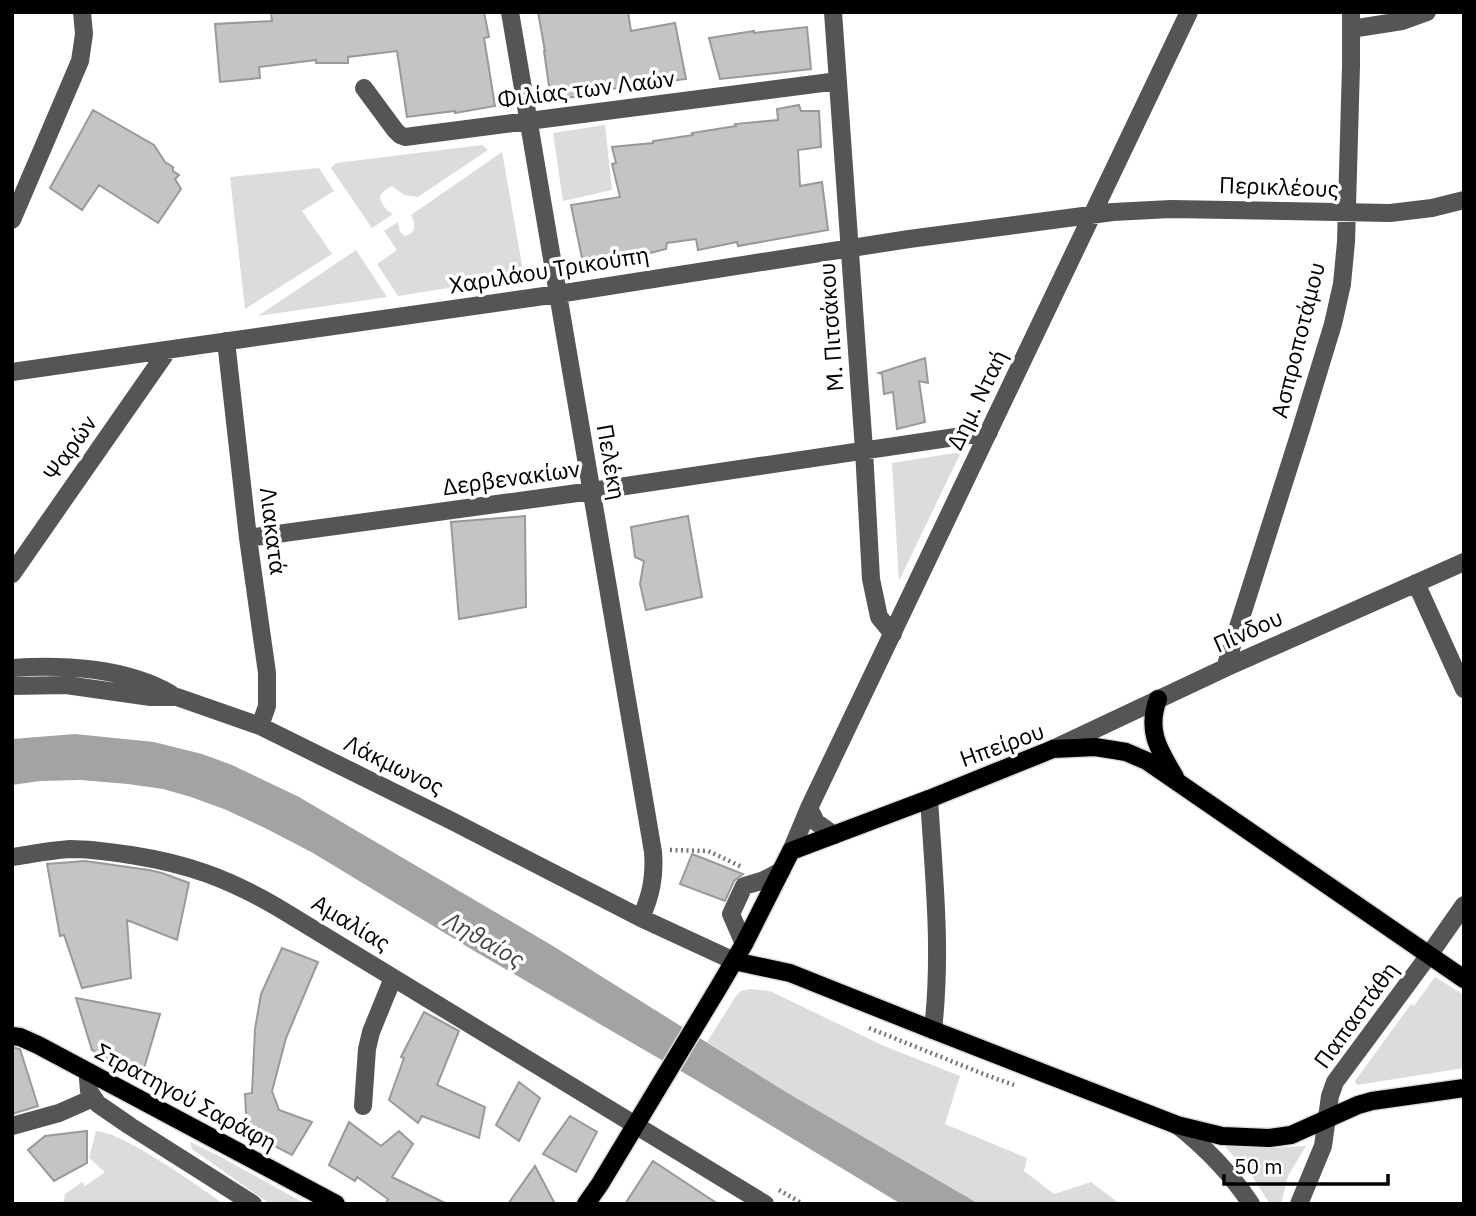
<svg xmlns="http://www.w3.org/2000/svg" width="1476" height="1216" font-family="'IBM Plex Sans',sans-serif">
  <style>
    .green { fill: #dcdcdc }
    .water { fill: #a3a3a3 }
    .building { fill: #c4c4c4; stroke: #999; stroke-width: 2 }
    .lines { fill: none; stroke-linecap: round; stroke-linejoin: round }
    .major-casing { stroke: #dbdbdb; stroke-width: 21 }
    .path { stroke: #777; stroke-width: 4.5; stroke-dasharray: 2 3.5; stroke-linecap: butt }
    .minor { stroke: #555; stroke-width: 18 }
    .major { stroke: #000; stroke-width: 18 }
    .labels { text-anchor: middle; stroke-width: 7; stroke-linejoin: round; paint-order: stroke }
    .street-label { font-size: 23px; fill: #000; stroke: #fff }
    .water-label { font-size: 24px; font-style: italic; fill: #444; stroke: #fff }
  </style>
  <rect width="100%" height="100%" fill="#fff"/>
  <path class="green" d="M605,125l7,65 -49,11 -10,-68z
    M482,145l6,5 -70,47 -14,-2 -12,-9 -7,4 -5,6c2,9 5,14 13,18l-21,14 -41,-60 5,-5z
    M502,152l22,124 -126,20 -21,-32 20,-14 -13,-19 14,-9 2,10 5,4c11,-3 11,-12 6,-21z
    M319,168l15,23 -32,20 30,43 -87,55 -15,-132z
    M356,250l31,47 -129,19z
    M961,452l-62,129 -7,-118z
    M1435,977l29,18v73l-107,17 -2,-4 56,-77 3,2z
    M750,989l20,2 114,55 76,30 -15,48 82,34 -3,13 30,23 37,-12 29,22h-141l-193,-112 -79,-50 29,-46 5,-5z
    M96,1131c25,0 104,56 128,73h-167l7,-3 1,-7 17,-12 3,4 20,-14 -16,-14z
    M190,1142l29,14 87,48h-36l-78,-55z
    M1226,1145l42,3 38,-2 -18,30 -7,28h-11l-18,-28 -26,-28z"/>
  <path class="water" d="M75,734l79,8 48,12 30,11 67,32 254,149 233,146 193,112h-78l-205,-124 -220,-128 -163,-99 -48,-25 -41,-19 -33,-12 -28,-8 -35,-5 -48,-4 -40,1 -28,4v-46z"/>
  <path class="building" d="M271,12h213l5,25 -5,1 11,68 -40,7v-2l-48,6 -10,-66 -49,6v6h-32v-3l-57,7 1,11 -40,4 -5,-58 57,-3z
    M538,12h90l3,19 44,-8 11,56 -97,13v3l-38,5 -7,-49h1z
    M807,27l4,42 -91,10 -11,-41 45,-7v2z
    M799,105l2,6h18l2,36 -23,3 2,36 22,-4 6,48 -90,16 -1,-4 -39,8 -2,-11 -29,4 -1,6 -16,4 -51,9 -1,-6 -16,2 -11,-53 49,-8 -8,-33 4,-1 -4,-16 41,-4v-2l40,-6 -1,-2 44,-7 -1,-2 43,-4 -1,-11z
    M93,110l61,35 11,17 8,5v4l6,4 -4,4 6,10 -23,34 -59,-38 -17,25 -32,-22z
    M925,358l3,25 -9,-2 6,41 -28,7 -4,-37 -9,2 -2,-20 -3,-1z
    M525,516l1,91 -67,12 -8,-97z
    M688,516l14,81 -56,13 -6,-26 4,-23 -9,-4 -4,-30z
    M692,854l51,20 -9,7 -9,20 -45,-17z
    M85,861l64,9 13,3 27,10 -12,57 -50,-20 4,58 -49,10 -18,-53 -4,1 -13,-72z
    M282,948l36,14 -32,76 -14,53 7,19 33,12 -20,33 -45,-23 -2,-38 7,-1 3,-64 6,-35z
    M76,998l84,16 -18,61 -50,-25z
    M424,1012l35,19 -22,54 48,22 -6,31 -57,-22 -4,7 -29,-23 15,-42 -3,-1z
    M12,1047l8,2 18,57 -26,8z
    M519,1082l21,16 -21,43 -23,-16z
    M570,1116l27,16 -21,40 -33,-18z
    M349,1122l32,24 18,-15 14,13 -21,33 55,27h-61l2,-5 -31,-22 -2,4 -26,-16z
    M87,1131v32l-33,18 -26,-31 17,-14z
    M653,1161l65,43h-93z
    M535,1166l20,38h-47z"/>
  <g class="lines">
    <defs>
      <path id="major" d="M1158,699c-12,32 1,51 17,78
        M734,961l56,12 143,57 244,95 45,11 47,2 22,-3 67,-30 14,-4 92,-13
        M12,1036l8,1 18,8 298,159
        M586,1204l14,-20 120,-199 24,-41 47,-93 138,-52 124,-50 42,-2 19,3 12,2 21,9 317,218"/>
    </defs>
    <use href="#major" class="major-casing"/>
    <path class="path" d="M670,850l38,1 34,16
      M869,1028l117,47 28,10
      M779,1190l24,14"/>
    <path class="minor" d="M510,12l143,840c2,25 -2,43 -12,66
      M833,12l31,438 7,129 8,38 14,17
      M1351,29l51,-8 25,-9
      M364,88l31,42 5,5 5,2 433,-56
      M12,220l68,-159 4,-27 -2,-22
      M226,341l22,197 19,135v33l-7,20
      M12,372l546,-78 351,-55 204,-27 58,-3 219,4 42,-5 32,-8
      M248,538l344,-47 397,-59
      M12,574l156,-224
      M1416,583l48,106
      M12,668c50,-4 115,0 159,26
      M1225,668l76,-239 32,-105 9,-40 4,-42 5,-176v-54
      M12,686l54,-1 85,12h26l83,29 192,95 189,97 93,43
      M1053,749l172,-81 239,-106
      M929,799c5,79 13,152 4,231
      M809,808l7,14 18,13
      M791,851l18,-43 380,-796
      M12,857c20,-3 40,-7 59,-8 20,0 40,3 60,6 57,9 96,23 146,52l488,297
      M744,944l-13,-30 13,-28 20,-6 17,-9
      M90,1073l-2,6 1,12 9,13 32,22 123,78
      M363,1106l4,-57 4,-17 22,-54
      M1177,1125c29,23 53,47 74,79
      M12,1126l47,-13 34,-15
      M1299,1204l24,-58 7,-50 5,-14 94,-127 35,-50"/>
    <use href="#major" class="major"/>
  </g>
  <g class="labels">
    <g class="street-label">
      <text transform="translate(586 89) rotate(-7)" y="8">Φιλίας των Λαών</text>
      <text transform="translate(1279 187) rotate(2)" y="8">Περικλέους</text>
      <text transform="translate(549 270) rotate(-9)" y="8">Χαριλάου Τρικούπη</text>
      <text transform="translate(831 327) rotate(-94)" y="8">Μ. Πιτσάκου</text>
      <text transform="translate(1298 340) rotate(-76)" y="8">Ασπροποτάμου</text>
      <text transform="translate(977 400) rotate(-64)" y="8">Δημ. Νταή</text>
      <text transform="translate(70 448) rotate(-55)" y="8">Ψαρών</text>
      <text transform="translate(611 462) rotate(80)" y="8">Πελέκη</text>
      <text transform="translate(511 478) rotate(-8)" y="8">Δερβενακίων</text>
      <text transform="translate(273 531) rotate(83)" y="8">Λιακατά</text>
      <text transform="translate(1248 631) rotate(-24)" y="8">Πίνδου</text>
      <text transform="translate(1002 745) rotate(-20)" y="8">Ηπείρου</text>
      <text transform="translate(394 765) rotate(26)" y="8">Λάκμωνος</text>
      <text transform="translate(351 923) rotate(31)" y="8">Αμαλίας</text>
      <text transform="translate(1356 1015) rotate(-54)" y="8">Παπαστάθη</text>
      <text transform="translate(186 1097) rotate(28)" y="8">Στρατηγού Σαράφη</text>
    </g>
    <g class="water-label">
      <text transform="translate(484 940) rotate(30)" y="8">Ληθαίος</text>
    </g>
  </g>
  <rect width="1476" height="1216" fill="none" stroke="#000000" stroke-width="28"/>
  <path d="M1224 1174v10h164v-10" fill="none" stroke="#000000" stroke-width="3.5"/>
  <text x="1234" y="1174" font-size="21" fill="#000000" stroke="#ffffff" stroke-width="5" paint-order="stroke">50 m</text>
</svg>
